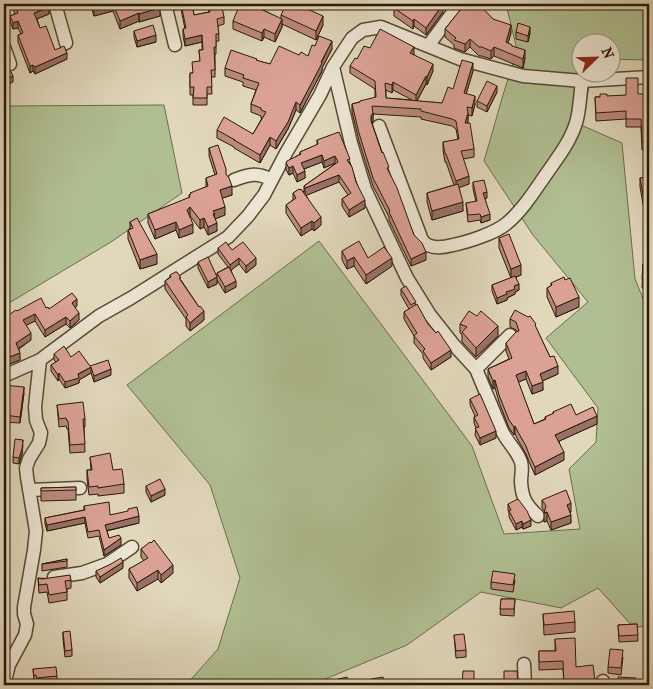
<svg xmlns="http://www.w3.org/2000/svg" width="653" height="689" font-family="'IM FELL French Canon',serif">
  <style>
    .green { fill: #b0bf92; stroke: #6c6c4c }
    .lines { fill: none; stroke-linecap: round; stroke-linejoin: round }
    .minor-casing { stroke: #574933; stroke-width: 15 }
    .minor { stroke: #ece5d3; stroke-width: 12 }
    .wall { fill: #bb8a7f; stroke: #291a06; fill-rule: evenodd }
    .shaded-wall { fill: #997168; stroke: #291a06 }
    .building { fill: #daa194; stroke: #291a06 }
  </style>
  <rect width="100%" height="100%" fill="#e1d7bb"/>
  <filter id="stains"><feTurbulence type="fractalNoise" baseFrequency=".004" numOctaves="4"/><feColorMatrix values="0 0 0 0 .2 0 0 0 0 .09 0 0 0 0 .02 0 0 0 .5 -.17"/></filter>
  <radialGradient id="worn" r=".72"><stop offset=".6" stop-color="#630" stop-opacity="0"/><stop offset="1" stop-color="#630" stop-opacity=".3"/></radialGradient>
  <path class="green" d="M506,4h141l-4,56 -32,-1 -1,-17h-30v30l12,1 -11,52 41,18 13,136 14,34v312l-15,3 -36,-40 -37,20 -80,-16 -74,53 -96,40h-125l32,-36 22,-71 -30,-93 -83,-100 192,-144 153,205 32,88 76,-5 -11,-60 27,-27 2,-34 -52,-70 42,-36 -55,-67 -49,-74 19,-66 14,-45z
    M164,105l18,88 -71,49 -107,64v-200z"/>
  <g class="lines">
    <defs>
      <path id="minor" d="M55,4l11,39
        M165,4l10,41
        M428,46l31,-42
        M4,47l6,17
        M333,67l18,76 14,46 42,89 23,37 23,29 23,25 26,62c5,11 15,19 19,31 2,6 0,13 0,20 1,16 5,23 17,34
        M379,126l43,114c7,10 20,8 31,5 15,-3 42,-12 53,-21 17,-14 29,-34 41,-51 11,-16 23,-31 29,-50 4,-13 4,-28 6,-42
        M234,180c16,-6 23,-8 38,0
        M476,369l34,-34
        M4,376l36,-16 59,-44 32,-18 97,-61 20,-21 16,-21 22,-42 34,-58 13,-28 19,-29 11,-8 18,-3 79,32 63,17 59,5 67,-4
        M29,490l51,-2
        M54,577l28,-4 25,-9 25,-17
        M524,664l1,21
        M603,681v4
        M4,685l5,-20 16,-30 2,-11 -3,-10v-7l10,-57 2,-19 -9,-54 -1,-9 3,-9 10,-16 2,-10 -5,-13 -1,-13 5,-47"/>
    </defs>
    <use href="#minor" class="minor-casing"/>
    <use href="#minor" class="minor"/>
  </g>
  <path class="wall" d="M4,4h44l1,10 -12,5 3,9 15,22 12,9 -32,15 -2,-3 -3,2 -12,-31v-7l3,-1 -3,-6 -5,1 -3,-7v-6l5,-2 -3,-8 -7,2z
    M90,4h68l2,12 -21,6v-1l-19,8 -7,-18 -19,5z
    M174,4h45l1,4 4,9v7l-6,2 1,15h-3v13h-1v23h-4l1,17h-5v11h-14v-10h-3v-22h3l7,-12 -1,-11h3v-8l-17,4 -2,-10v-7h2l-4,-20 -6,1zM208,5l1,7 -15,3 -1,-8z
    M255,4v2l26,13v-4l42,10 -7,15 -34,-16v3l-7,15 -11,-5 -2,4 -29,-12v-8z
    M465,4h21l-4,4 11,11 18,14 -3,10 17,15 -2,10 -29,-12 -3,3 -9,-3h-3l-9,-9 -5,5 -11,-4v-3l-9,-8v-8z
    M394,8l49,4 -17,23 -12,-9 -1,3 -19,-13z
    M134,31l22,11 -19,5 -3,-10z
    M516,32l14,1 -2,9 -12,-3z
    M315,46l17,3 -10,19v3l-22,42 -4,-3 -8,19 -12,20 -6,-4 -10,18 -26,-15v-1l-17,-9v-8l36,4 9,-16h-1v-2l-10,-4v-8l5,-14 -13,-4v-4l-18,-6v-8l32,-7 13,3 29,-9 9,1z
    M370,48l44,7 19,16 -6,14 -1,-1 -9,17 25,2 11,-14 20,-18 -7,23 9,10 -3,12 -4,-1v8l6,26v8l-11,2 6,25 -10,3 4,24 -31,9 -5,-18v-9l27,-8 -8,-23h-1l-2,-12v-8l15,-2 -2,-11 -4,-3 -31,-7v-2l-48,-3v7l-1,2 17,49 25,63 12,25 -15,6 -22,-46v-3l-16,-31 -14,-45 -7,-29v-8l23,-6v-9l-25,-16v-7zM386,90l6,3 1,-3 19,10 -26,-2z
    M497,92l-10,20 -10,-5v-6z
    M649,94v59v-4l-7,1 -1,-23h-15v-8l-30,2 -1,-24z
    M317,140l33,23 15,45 -16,9 -7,-11v-7l6,-4 -9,-13 -33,13 15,30 -7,6 -2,-2 -11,7 -15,-23v-8l7,-5v-7l7,-3 4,2v-6l31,-22v-1l-11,5 -2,-6 -18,7 1,9 -8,4 -4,-9 -4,2 -3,-5v-7l14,-9v-2l17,-7z
    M209,148l17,26 6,21 -10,3 3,17 -10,4 2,12 -9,4 -4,-8 -4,2 -10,-13h-1l4,17 -14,5 -3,-8 -21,9 -7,-16v-9l41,-16v-3l17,-8v-9l9,-3 -6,-19z
    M649,177v37l-4,1 -5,-28v-9z
    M473,182l14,16 -2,1 5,21 -9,3 -1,-3 -12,2 -2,-19 10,-1 -3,-13z
    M130,222l27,42 -17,5 -12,-30v-9l2,-1z
    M499,238l22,37 -5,2 3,13 -4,2v2l-8,4v2l-10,4 -5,-13v-6l19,-7 -12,-30z
    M218,248l14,2 24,15 -10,8 -7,-9 -8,6 5,17 -11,6 -8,-13v4l-9,4 -10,-20v-6l19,14v-3l11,-6 -10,-13z
    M342,251l26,7 24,8 -26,18 -12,-18 -7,3 -5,-9z
    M643,264h6v24h-7z
    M170,275l11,5 18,27 5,13 -14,11 -4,-5v-7l-21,-30v-8l5,-4z
    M551,283l28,24 -23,10 -9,-20v-9l4,-2z
    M401,289l15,16 12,19 23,33 -20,13 -8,-12v-4l-9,-11v-7l-10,-17v-7l5,-3 -8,-14z
    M77,306l-2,1 4,13 -9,8 -4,-4 -21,13 -10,-16 -9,4 5,15 -12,9 1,11 -16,6v-48l13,-7 29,-3 3,1z
    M510,319l26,9 14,29 8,17 -16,7 1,9 -11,4 -6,-15 -8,3 16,42 11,-5v-2l8,-3v-2l23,3 21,9 -38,17 5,19 -29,15 -5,-11 -4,-10 -8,-14 -3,-6 -1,1 -5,-7 -10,-26 -4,-14 -2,1 -5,-12v-8l21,-10 -3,-8v-8l11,-11 -1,-2 -6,-3z
    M460,324l38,12 -22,21 -14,-15v-8l-2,-1z
    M54,354l17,3 19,9 21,9 -17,7 -3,-9 -12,7v3l-14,5 -6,-9 -1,2 -7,-10v-6l5,-3 -2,-2z
    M4,385l20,8 -4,30 -16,-1v-14h2l1,-10 -3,1z
    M470,399l26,39 -16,7 -5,-10 1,-7 -2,-5v-6l1,-1 -5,-11z
    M57,405l28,14v8h-1l1,25 -15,1 -2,-24h-1l-1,-3 -7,1z
    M23,445l-1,9 -3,10 -6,-1v-6z
    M90,457l23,13 11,14v9l-26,3v-2l-9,1 -2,-16v-9h4z
    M146,486l19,9 -14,7 -5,-10z
    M76,487v13l-35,1v-13z
    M542,500l29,12h-1l1,11 -20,7 -4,-9 -3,1 1,-10 -3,-4z
    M508,504l23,22 -8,3 -1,-2 -6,3 -7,-13v-4l-1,-3z
    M84,506l26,9 29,8 -32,8 2,7 12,7 -17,11 -5,-20 -11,2 -3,-15 -38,8 -2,-7v-6l39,-8z
    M151,543l22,30 -12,10 -3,-4 -21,12 -8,-13v-9l15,-8 -3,-4v-8z
    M4,552l4,10 -2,15h-2z
    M67,559v8l-25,4v-7z
    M123,568l-23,15 -4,-6v-6z
    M38,578l33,2v8l-4,1v11l-18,3 -2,-11 -8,1z
    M515,580l-2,12 -22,-3v-7z
    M501,599h14l-1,17 -14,-1z
    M543,614l32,8v10l-31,3z
    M637,624l1,17 -19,1 -1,-17z
    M63,632l9,18v6l-7,1 -2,-18z
    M454,635l12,15v7l-10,1z
    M555,639l21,28 19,14v4h-31l-1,-16 -24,1v-19h16z
    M623,657l-2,18 -13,-2v-6z
    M33,669l24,7v7l-20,2 -1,-3h-2z"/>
  <path class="shaded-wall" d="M5,4h7v2l-7,2z
    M113,4v7l-19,5v-7z
    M443,4v8l-17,23v-7z
    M479,4h7l-7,8z
    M49,7v7l-15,6v-7z
    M160,8v8l-21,6v-8z
    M139,13v8l-19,8v-8z
    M323,16v9l-7,15v-9z
    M282,19v8l-7,15v-8z
    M414,19v7l-1,3v-8z
    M18,21v7l-5,1v-6z
    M511,25v8l-5,17v-8z
    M530,27v6l-2,9v-6z
    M264,29v8l-2,4v-8z
    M156,35v7l-19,5v-6z
    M202,35v7l-17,4v-7z
    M470,39v8l-5,5v-8z
    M332,41v8l-10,19v3l-22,42v-8z
    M414,47v8l-4,-2z
    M494,47v9l-3,3v-8z
    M525,50v8l-2,10v-9z
    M67,53v6l-32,15v-7z
    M473,63v8l-9,30v-8z
    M433,64v7l-6,14v-8z
    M33,65v6l-3,2v-7z
    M13,76v6l-9,5v-6z
    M426,76v8l-10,18v-7z
    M393,82v8l-1,3v-8z
    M497,86v6l-10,20v-6z
    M475,96v8l-3,12v-8z
    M296,102v8l-8,19 -12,20v-8z
    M373,113v8l-2,3v-8z
    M468,113v8l-3,10v-8z
    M270,137v8l-10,18v-8z
    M322,155v7l-21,8v-7z
    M335,156v7l-11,5v-7z
    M293,166v7l-4,2v-7z
    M305,171v7l-8,4v-7z
    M339,175v7l-34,14v-8z
    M469,176v8l-13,5v-8z
    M232,186v9l-12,4v-9z
    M487,192v6l-4,1v-6z
    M365,200v8l-16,9v-7z
    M463,202v9l-31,9v-9z
    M190,207v9l-3,2v-8z
    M225,207v8l-10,4 -2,-8z
    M490,214v6l-9,3v-6z
    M321,217v8l-7,6v-8z
    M204,218v9l-4,2v-9z
    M312,221v8l-11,7v-8z
    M176,222v8l-21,9v-9z
    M217,223v8l-9,4v-8z
    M193,224v9l-14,5v-8z
    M426,252v8l-15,6v-7z
    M157,254v10l-17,5v-9z
    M354,257v9l-7,3v-8z
    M239,258v6l-9,7v-6z
    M256,258v7l-10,8v-7z
    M392,258v8l-26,18v-9z
    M521,265v10l-10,4v-10z
    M217,277v7l-9,4v-6z
    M236,281v6l-11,6v-6z
    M519,284v6l-4,2v2l-8,4v2l-10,4v-6l17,-12z
    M579,297v10l-23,10v-10z
    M77,299v7l-5,4v-7z
    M204,311v9l-14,11v-8z
    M79,313v7l-9,8v-7z
    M35,314v7l-12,6v-7z
    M66,317v7l-21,13v-7z
    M498,326v10l-22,21v-9z
    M31,333v7l-15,10v-7z
    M451,350v7l-20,13v-7z
    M20,353v7l-16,6v-7z
    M558,366v8l-18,8v-8z
    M91,367v6l-12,7v3l-14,5v-6z
    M111,369v6l-17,7v-6z
    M526,371v8l-10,4v-8z
    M59,373v6l-1,2v-6z
    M495,380v8l-2,1v-8z
    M543,382v8l-11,4v-8z
    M24,387v6l-4,30v-6z
    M8,391v7l-4,1v-7z
    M597,416v8l-42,19v-8z
    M515,426v8l-1,1v-8z
    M496,431v7l-16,7v-7z
    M23,440l-1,14 -3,10v-6z
    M564,452v8l-29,15v-8z
    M165,489v6l-14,7v-6z
    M571,503v9l-4,1v-8z
    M547,512v9l-3,1v-9z
    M571,515v8l-20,7v-8z
    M139,516v7l-34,8v-6z
    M85,517v6l-38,8v-6z
    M531,520v6l-8,3v-5z
    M522,521v6l-6,3v-6z
    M121,538v7l-17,11v-6z
    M8,553v9l-2,15v-10z
    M123,562v6l-23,15v-6z
    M173,565v8l-12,10v-8z
    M158,570v9l-21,12v-8z"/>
  <path class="building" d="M14,4h34l1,3 -15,6 6,15 6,-2 9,24 9,-4 3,7 -32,14 -2,-2 -3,1 -12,-31 5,-2 -5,-12 -5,2 -3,-7 8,-3z
    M92,4h20l-18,5z
    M113,4h45l2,4 -21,6v-1l-19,8z
    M181,4h11l2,11 16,-3 -1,-8h10l1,4 2,-1 2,10 -7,2 2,15h-3v13h-2l1,23h-4l1,17h-5v11h-14l1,-11h-4v-14h3l-1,-11 8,-1 -1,-11h4l-1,-15 -17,4 -2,-10 3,-1z
    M240,4h13l-1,1 30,14 -7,15 -11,-5 -2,4 -29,-12z
    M286,4h10l27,12 -7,15 -35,-16z
    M397,4h46l-17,24 -12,-9 -1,2 -19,-13z
    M465,4h14l14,15 18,6 -5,17 6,3v1l13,4 -2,9 -29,-12 -3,4 -9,-4h-3l-9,-8 -5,5 -11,-4 2,-2 -11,-9z
    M518,23l12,4 -2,9 -12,-4z
    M153,25l3,10 -19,6 -3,-10z
    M380,29l34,18 -4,6 23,11 -6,13 -1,-1 -10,19 -23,-13 -1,3 -7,-2 1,15 56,5 6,-16 5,2 9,-29 11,3 -9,30 11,3 -3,12 -5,-1 1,6 -3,10h5l4,26 -13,2 8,25 -13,5 -10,-27h-1l-2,-12 16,-3 -3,-18 -4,-2 -31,-8v-2l-49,-3 1,7 -2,3v5l11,32 1,-1 6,15 -2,1 10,20 17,47 8,8 4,9 -15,7 -22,-47 1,-1 -17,-33 -14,-45 -7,-29 8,-2v-1l16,-4 -1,-16 -25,-15 5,-8 2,1 7,-13 6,2z
    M319,36l13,5 -11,21 1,1 -2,4 -20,38 -4,-3 -8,20 -12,19 -6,-4 -10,18 -26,-15h1l-18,-10 7,-13 29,17 13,-22 -5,-2v-2l-10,-4 8,-21 -16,-5 1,-3 -19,-7 6,-18 26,9 -1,1 14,4 9,-18 20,9 2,-3 7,4 4,-11 3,1z
    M4,62l4,4 5,10 -9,5z
    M626,78h12v16h11v51v-4l-7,1 -1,-23h-15v-8l-30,2 -1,-16h5v-3h7v2l19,-1z
    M487,81l10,5 -10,20 -10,-5z
    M339,132l11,27 -3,1 5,7 4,15 9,18 -16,10 -7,-11 9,-6 -12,-18 -34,13 -1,-2 34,-24 -3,-6 -11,5 -2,-6 -21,8 4,8 -8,4 -4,-9 -4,2 -3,-5 1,-2 14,-7 -1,-2 18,-8 -1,-4z
    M218,145l8,24v5l3,4 3,8 -12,4 5,17 -12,4 2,3h-2l4,9 -9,4 -4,-9 -4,2 -10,-13 -3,3 6,14 -14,6 -3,-8 -21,8 -7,-16 42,-17 -1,-2 2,-1 -1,-1 18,-7 -2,-8 11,-4 -8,-26z
    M649,177v29h-4l-5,-28z
    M484,180l3,12 -4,1 7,21 -9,3 -1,-3 -12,1 -2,-12 11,-2 -4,-19z
    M458,184l5,18 -31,9 -5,-18z
    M299,189l1,1 1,-1 20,28 -7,6 -2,-2 -11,7 -15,-23 10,-7 -3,-5z
    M137,218l20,36 -17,6 -12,-30 5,-2 -3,-6z
    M509,234l12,31 -10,4 -12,-31z
    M359,241l9,17 16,-11 8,11 -26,17 -12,-18 -7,4 -5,-10z
    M226,242l6,8 11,-8 13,16 -10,8 -7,-8 -9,7 -12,-17z
    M208,257l9,20 -9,5 -10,-20z
    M643,264h6v15h-7z
    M229,267l7,14 -11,6 -8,-14z
    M175,272h2l4,6h-2l20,29 1,-1 4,5 -14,12 -4,-6 2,-2 -23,-34 6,-4 -1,-2z
    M515,276l4,8 -5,2 1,3 -9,3 1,2 -10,4 -5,-13z
    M564,277l1,3 5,-2 9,19 -23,10 -9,-19 5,-3 -1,-2z
    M406,286l10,16 -5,3 -10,-16z
    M72,293l5,6 -5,4 7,10 -9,8 -4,-4 -21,13 -10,-16 -12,6 8,13 -15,10 4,10 -16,6v-41l12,-8 1,1 24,-13 5,10 2,-1 1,2z
    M417,304l11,20 8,9 2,-2 13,19 -20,13 -8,-12 2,-2 -11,-13 3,-3 -13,-21z
    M515,310l13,7 2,-1 6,8 -1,1 15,32 4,-1 4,10 -18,8 3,8 -11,4 -6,-15 -10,4 18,49 12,-5 -1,-2 9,-4 -1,-1 18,-8 5,11 17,-8 4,9 -42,19 9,17 -29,15 -5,-10 -4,-11 -8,-14 -3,-6 -1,1 -5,-7 -10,-25 -4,-15 -2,1 -5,-12 24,-11 -6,-15 10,-11 3,-1 -3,-9 -6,-3z
    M469,311l8,5 4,-5 17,15 -22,22 -14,-16 5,-5 -7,-3z
    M64,346l7,11 8,-6 11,15 18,-6 3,9 -17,7 -3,-9 -13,7 1,4 -14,4 -6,-9 -1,2 -7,-10 8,-5 -5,-6z
    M4,385l20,2 -4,30 -16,-2v7v-14h2l2,-17 -4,1z
    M480,394l16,37 -16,7 -5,-10 4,-1 -5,-10 4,-2 -8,-16z
    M83,402l2,17h-2l2,25 -15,1 -2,-24h-1l-1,-3 -7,1 -2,-14z
    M15,439l8,1 -1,9 -3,9 -6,-1z
    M110,453l3,17 9,-1 2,15 -26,4v-2l-9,1 -2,-17h5l-2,-13z
    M160,479l5,10 -14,7 -5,-10z
    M76,487v3l-35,1v-3z
    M566,490l5,13 -4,2 4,10 -20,7 -4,-10 -3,1 2,-7 -4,-6z
    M518,499l9,12 4,9 -8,4 -1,-3 -6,3 -7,-13 2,-1 -3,-6z
    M109,502l1,13 18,-4v-2l9,-2 2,9 -34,9 4,13 10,-3 2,3 -17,12 -5,-20 -11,2 -3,-15 -38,8 -2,-7 40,-8 -1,-4z
    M154,540l19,25 -12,10 -3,-5 -21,13 -8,-14 19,-11 -7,-9 9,-7 1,1z
    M4,552l4,1 -2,14h-2z
    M121,558l2,4 -23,15 -4,-6 15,-7z
    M67,559v2l-25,3z
    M493,571l22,3 -2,11 -22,-3z
    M70,575l1,5 -6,1 2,11 -18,3 -2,-11 -8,1 -1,-7 4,1z
    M501,599h14l-1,10h-14z
    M574,611l1,11 -31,3 -1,-11z
    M637,624l1,11 -19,1 -1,-11z
    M70,631l2,19 -7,1 -2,-19z
    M464,634l2,16 -10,1 -2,-16z
    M575,638l1,29 17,-2 2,16 -21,2v2h-10l-1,-24 -24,1v-11h17l-1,-12z
    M610,649l13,1 -2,18 -13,-1z
    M56,667l1,9 -20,2 -1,-3 -2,1 -1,-7z
    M463,671h11v14h-12z
    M504,671h13l1,10 4,4h-18z
    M347,677l2,8h-18l-1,-4z
    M383,677l1,8h-12l-1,-6z
    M618,677l18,1v7h-18z"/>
  <rect width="653" height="689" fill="none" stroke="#e1d7bb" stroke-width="20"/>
  <rect x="5" y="5" width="643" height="679" fill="none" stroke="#291a06" stroke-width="2.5"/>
  <rect x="10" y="10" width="633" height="669" fill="none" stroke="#291a06"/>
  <g transform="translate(596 58) rotate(67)"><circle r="24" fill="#ece5d3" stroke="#9e9481"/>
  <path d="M0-4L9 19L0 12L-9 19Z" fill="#8f2418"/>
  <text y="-8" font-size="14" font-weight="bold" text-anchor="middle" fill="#291a06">N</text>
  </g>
  <rect width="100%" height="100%" filter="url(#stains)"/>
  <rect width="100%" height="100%" fill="url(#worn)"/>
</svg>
